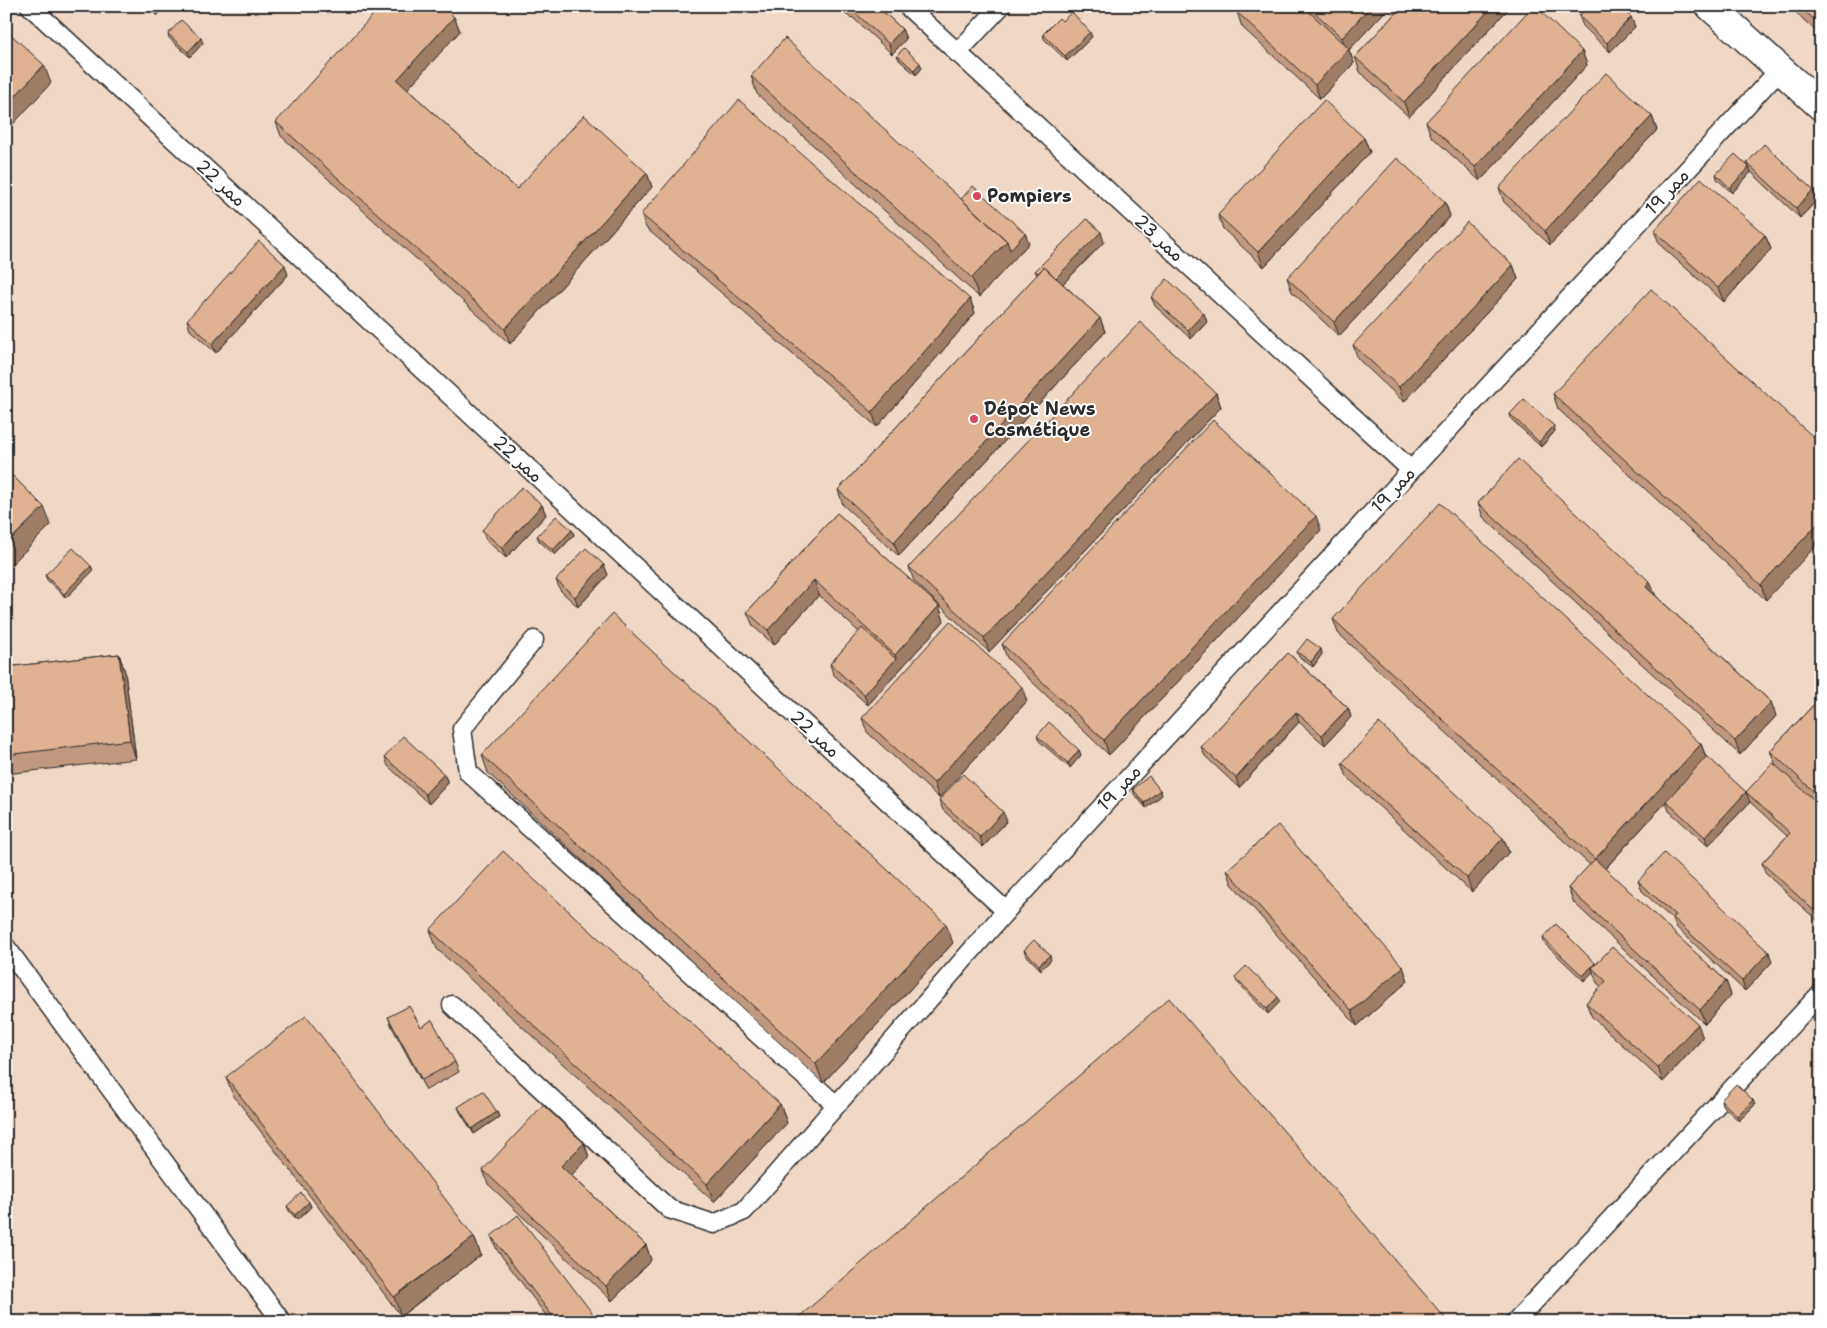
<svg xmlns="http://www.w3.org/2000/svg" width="1827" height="1328" font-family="'Shantell Sans','Playpen Sans Arabic',sans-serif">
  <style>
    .built { fill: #f0d8c7 }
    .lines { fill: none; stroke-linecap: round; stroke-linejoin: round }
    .lane-casing { stroke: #2b2b2b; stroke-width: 21 }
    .secondary-casing { stroke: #2b2b2b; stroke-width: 31 }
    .lane { stroke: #fff; stroke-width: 18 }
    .secondary { stroke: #fff; stroke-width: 28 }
    .wall { fill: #c2997e; stroke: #2b2b2b }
    .shaded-wall { fill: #9e7d66; stroke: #2b2b2b }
    .building { fill: #e1b292; stroke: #2b2b2b }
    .poi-dot { fill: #d1495b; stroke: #fff; stroke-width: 2 }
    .labels { text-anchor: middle; stroke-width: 4; stroke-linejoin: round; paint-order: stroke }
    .street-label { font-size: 18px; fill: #2b2b2b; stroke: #fff }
    .poi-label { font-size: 18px; font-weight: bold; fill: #2b2b2b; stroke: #fff; text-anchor: start }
  </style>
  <rect width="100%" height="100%" fill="#f6e8de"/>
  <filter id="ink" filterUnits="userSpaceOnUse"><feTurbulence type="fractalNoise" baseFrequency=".02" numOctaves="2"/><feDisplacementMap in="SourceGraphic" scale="10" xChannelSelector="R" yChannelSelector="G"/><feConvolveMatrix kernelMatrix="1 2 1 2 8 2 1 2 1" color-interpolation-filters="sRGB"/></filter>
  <g filter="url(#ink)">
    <path class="built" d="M6,6h1815v1316h-1815z"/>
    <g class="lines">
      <defs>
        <path id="lane" d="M30,6l976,905
          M907,6l504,464
          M957,53l44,-47
          M534,640l-72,89 6,43 368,333
          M6,947l276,375
          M452,1005l217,204 45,15 30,-13 262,-300 774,-842
          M1515,1322l306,-329"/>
        <path id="secondary" d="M1710,6l111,100"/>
      </defs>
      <use href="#lane" class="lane-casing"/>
      <use href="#secondary" class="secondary-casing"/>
      <use href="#lane" class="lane"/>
      <use href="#secondary" class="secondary"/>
    </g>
    <path class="wall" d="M147,6h19l-9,10z
      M834,6h43l25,23 4,10 -14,15 -40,-37 -1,1z
      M1243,6h147l-41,44 5,13 -34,36 -78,-72 -5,-15z
      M1402,6h109l-102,111 -49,-45 -5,-15z
      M1789,6h32v30z
      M1579,16l52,1 4,10 -25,25 -27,-26z
      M454,17l6,14 -53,58 110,100 130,-16 5,14 -142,157 -229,-208 -5,-14z
      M1062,21l30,16 -25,24 -23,-22 -1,-5z
      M168,34l35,9 -13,14 -21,-19z
      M1582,51l5,14 -107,116 -49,-45 -5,-14z
      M897,55l25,13 -6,7 -17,-15z
      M751,76l210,123 68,44 -50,54 -222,-203z
      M1652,116l5,14 -107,115 -46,-43 -5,-14z
      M1364,138l6,14 -106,115 -41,-38 -5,-14z
      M1747,163l66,27 4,10 -17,18 -49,-46z
      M1751,172l-19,21 -15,-14 -1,-5z
      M1445,202l5,14 -111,120 -47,-44 -5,-14z
      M641,214l329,85 5,14 -98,114 -231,-199z
      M1654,231l111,4 6,14 -47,53 -64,-57z
      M1104,242l-41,42 37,34 5,14 -206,224 -56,-51 -5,-15 199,-215 -2,-4z
      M1513,265l5,14 -114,123 -46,-43 -5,-14z
      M288,275l-72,78 -26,-23 -3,-10z
      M1151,297l56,25 -16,17 -36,-33z
      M1216,393l5,14 -232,245 -75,-71 -5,-14z
      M1553,394l268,50 -55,156 -208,-191z
      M1510,414l44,12 1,5 -14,16 -30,-28z
      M1478,503l172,79 5,13 116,107 5,14 -36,39 -257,-238z
      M542,505l4,10 -40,43 -20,-18 -4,-10z
      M837,513l102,93 5,15 -76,84 -35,-31 -3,-10 29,-32 -40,-37 -45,50 -21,-19 -6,-14z
      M572,530l2,5 -19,20 -16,-14 -2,-5z
      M1321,530l-212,225 -102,-97 -5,-14z
      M1821,548v22l-6,-16z
      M604,565l4,10 -30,32 -18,-17 -4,-10z
      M91,566l2,5 -27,27 -19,-18 -2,-5z
      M1333,619l368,125 5,13 40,35 30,-27 -6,-14 51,-54v227l-56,-51 -3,-10 25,-27 -37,-34 -42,44 -39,-35 -3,-9 -61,67 121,112 5,14 -26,29 -131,-121 -6,-15 22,-23 -252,-232z
      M1321,649l1,5 -9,13 -14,-10 -2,-5z
      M1288,653l60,55 3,9 -26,28 -26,-23 -60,66 -34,-32 -4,-9z
      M119,654l6,18 11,87 -130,15v-107z
      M1027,701l-88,97 -72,-66 -5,-14z
      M1037,736l42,14 2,5 -11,13 -31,-27z
      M482,755l471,188 -130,140 -335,-310z
      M385,757l59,17 4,9 -19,21 -41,-38z
      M1342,763l161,75 6,14 -37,40 -125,-115z
      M1133,789l27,1 2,5 -16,13 -12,-14z
      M939,800l68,21 -24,26 -40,-37z
      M1227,870l176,97 5,14 -51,45 -125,-142z
      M1638,881l111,54 23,27 -27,29 -69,-64 -3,-7 -31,-29z
      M430,930l350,174 7,19 -73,79 -277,-253z
      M1543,938l52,25 1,1 107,74 -40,44 -71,-65 -6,-14 15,-17 -4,-3 -4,-11 -9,9 -40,-38z
      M1024,950l27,10 -10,10 -15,-15z
      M1235,977l45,25 -12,12 -31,-32z
      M388,1017l33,10 34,35 4,10 -33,18 -34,-63z
      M226,1077l248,160 7,18 -80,61 -168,-221z
      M1721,1100l34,5 -16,16 -17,-16z
      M458,1107l39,5 2,5 -25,17 -14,-22z
      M584,1143l5,14 -18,18 75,70 5,15 -39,41 -124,-117 -5,-14z
      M309,1202l2,5 -14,13 -8,-9 -2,-5z
      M491,1236l108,86h-48l-54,-72z"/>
    <path class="shaded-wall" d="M154,6h12l-9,10z
      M1371,6h19l-41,44 5,13 -34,36 -5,-14 31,-34 -4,-13z
      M1493,6h18l-102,111 -5,-15z
      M454,17l6,14 -57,63 -6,-14z
      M1631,17l4,10 -25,25 -3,-9z
      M902,29l4,10 -14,15 -3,-10z
      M1090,32l2,5 -25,24 -2,-5z
      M201,38l2,5 -13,14 -2,-5z
      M1582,51l5,14 -107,116 -5,-14z
      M920,63l2,5 -6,7 -2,-5z
      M44,65l7,18 -45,49v-26z
      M1652,116l5,14 -107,115 -5,-14z
      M1364,138l6,14 -106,115 -6,-15z
      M1749,167l2,5 -19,21 -2,-5z
      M647,173l5,14 -142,157 -5,-15z
      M1813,190l4,10 -17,18 -4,-10z
      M1445,202l5,14 -111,120 -5,-14z
      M1101,232l3,10 -46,47 -4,-10z
      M1025,233l4,10 -50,54 -7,-19 35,-37z
      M1765,235l6,14 -47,53 -6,-14z
      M285,265l3,10 -72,78 -4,-9z
      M1513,265l5,14 -114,123 -5,-15z
      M970,299l5,14 -98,114 -5,-15z
      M1204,313l3,9 -16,17 -3,-9z
      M1100,318l5,14 -206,224 -5,-14z
      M1216,393l5,14 -232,245 -5,-14z
      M1554,426l1,5 -14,16 -2,-5z
      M542,505l4,10 -40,43 -4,-10z
      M44,507l7,18 -45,45v-26z
      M1316,516l5,14 -212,225 -5,-15z
      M1821,520v20l-55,60 -5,-15z
      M572,530l2,5 -19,20 -2,-5z
      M604,565l4,10 -30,32 -3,-10z
      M91,566l2,5 -27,27 -2,-4z
      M814,580l5,15 -45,50 -6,-15z
      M1650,582l6,14 -10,-9z
      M939,606l5,15 -76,84 -4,-10 32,-36 -1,-4z
      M1321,649l1,5 -9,13 -2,-5z
      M119,654l6,18 11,87 -6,-19z
      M1022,687l5,14 -88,97 -5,-15z
      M1771,702l5,14 -36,39 -5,-14z
      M1348,708l3,9 -26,28 -3,-10z
      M1296,712l3,10 -60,66 -3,-10z
      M1701,744l5,14 -106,116 -5,-15z
      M1079,750l2,5 -11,13 -2,-5z
      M444,774l4,9 -19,21 -4,-10z
      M1160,790l2,5 -16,13 -2,-5z
      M1746,792l4,10 -42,44 -3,-9z
      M1003,812l4,9 -24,26 -3,-10z
      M1503,838l6,14 -37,40 -5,-14z
      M946,924l7,19 -130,140 -7,-19z
      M1769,952l3,10 -27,29 -3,-10z
      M1050,955l1,5 -10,10 -2,-5z
      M1595,963l2,5h-5l1,4 -9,9 -1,-5z
      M1403,967l5,14 -51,45 -5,-15z
      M1726,981l5,14 -26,29 -5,-14z
      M1278,997l2,5 -12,12 -1,-5z
      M1698,1024l5,14 -40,44 -5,-15z
      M1753,1100l2,5 -16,16 -2,-5z
      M780,1104l7,19 -73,79 -7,-18z
      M497,1112l2,5 -25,17 -2,-5z
      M584,1143l5,14 -22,23 -6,-14z
      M309,1202l2,5 -14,13 -2,-5z
      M474,1237l7,18 -80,61 -7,-19z
      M646,1245l5,15 -39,41 -6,-15z"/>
    <path class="building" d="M381,6h62l11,11 -57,63 120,109 67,-74 63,58 -142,156 -229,-207z
      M840,6h6v2l4,4 -1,1z
      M848,6h29l25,23 -13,15z
      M1243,6h60l46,43 -34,36 -78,-73z
      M1308,6h63l-29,32z
      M1402,6h91l-89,96 -49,-45z
      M1533,6h2l47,45 -107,116 -49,-45z
      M1589,6h31l11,11 -24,26 -28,-27z
      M1799,6h22v20z
      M1072,12l18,20 -25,24 -22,-22 16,-16 3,3z
      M181,20l20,18 -13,14 -20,-18z
      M6,30l38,35 -38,41z
      M785,38l222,203 -35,37 -221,-202z
      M904,48l16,15 -6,7 -17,-15z
      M1606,73l46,43 -107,115 -46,-43z
      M739,100l231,199 -98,113 -231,-198z
      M1324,100l40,38 -106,114 -40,-37z
      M1764,144l49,46 -17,18 -49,-45z
      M1735,154l14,13 -19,21 -14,-14z
      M1397,158l48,44 -111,120 -47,-44z
      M1701,178l64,57 -47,53 -64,-57z
      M973,186l52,47 -15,17 -3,-9 -46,-42z
      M1087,219l14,13 -45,46 -12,-11 -6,6 -3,-2z
      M1467,222l46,43 -114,122 -46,-42z
      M259,241l26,24 -73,79 -25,-24z
      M1044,267l56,51 -206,224 -56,-52z
      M1167,279l37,34 -16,17 -37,-33z
      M1651,289l170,155v76l-60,65 -208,-191z
      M1140,322l76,71 -232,245 -75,-71z
      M1524,399l30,27 -15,16 -29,-28z
      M1213,420l103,96 -212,224 -102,-96z
      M1518,459l132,123 -4,5 125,115 -36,39 -257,-238z
      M6,469l38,38 -38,37z
      M522,487l20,18 -40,43 -20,-18z
      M1440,503l261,241 -106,115 131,122 -26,29 -132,-122 27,-29 -262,-240z
      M837,513l102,93 -44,49 -81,-75 -46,50 -21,-18z
      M556,516l16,14 -19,20 -16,-14z
      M73,548l18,18 -27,28 -19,-19z
      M586,548l18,17 -29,32 -19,-17z
      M1821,548v12l-6,-6z
      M612,614l334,310 -130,140 -334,-309z
      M950,621l72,66 -88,96 -72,-65z
      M862,628l34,31 -32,36 -34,-31z
      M1307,639l14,10 -10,13 -14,-10z
      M1288,653l60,55 -26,27 -26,-23 -60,66 -35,-31z
      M119,654l11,86 -124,15v-88z
      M1821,697v101l-51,-47z
      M1049,722l30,28 -11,13 -31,-27z
      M1379,723l124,115 -36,40 -125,-115z
      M403,736l41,38 -19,20 -40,-37z
      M1707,756l39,36 27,-29 48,43v111l-59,-54 28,-30 -44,-41 -41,45 -39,-36z
      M963,774l40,38 -23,25 -41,-37z
      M1149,776l11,14 -16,13 -11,-14z
      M1278,825l125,142 -51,44 -125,-141z
      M503,851l277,253 -73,80 -277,-254z
      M1664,853l83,77 -1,2 23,20 -27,29 -70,-64 3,-2 -37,-34z
      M1556,924l39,39 -12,13 -40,-38z
      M1034,940l16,15 -11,10 -15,-15z
      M1612,947l86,77 -40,43 -72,-64 20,-22 -14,-13z
      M1246,966l32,31 -11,12 -32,-32z
      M1169,998l277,321 -3,3h-650z
      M409,1006l12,21 11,-7 23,42 -33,18 -34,-63z
      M306,1016l168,221 -80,60 -168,-220z
      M1736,1084l17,16 -16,16 -16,-16z
      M483,1091l14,21 -25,17 -14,-22z
      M543,1105l41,38 -23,23 85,79 -40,41 -123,-116z
      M301,1193l8,9 -14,13 -8,-9z
      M518,1215l81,107h-42l-66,-86z"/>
  </g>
  <g class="poi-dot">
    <circle cx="977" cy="196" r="5"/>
    <circle cx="974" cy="419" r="5"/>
  </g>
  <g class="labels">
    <g class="street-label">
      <text transform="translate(221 183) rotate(43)" y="6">ممر 22</text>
      <text transform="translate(1667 192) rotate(-47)" y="6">ممر 19</text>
      <text transform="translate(1159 238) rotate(43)" y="6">ممر 23</text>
      <text transform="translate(518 459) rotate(43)" y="6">ممر 22</text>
      <text transform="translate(1393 490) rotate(-47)" y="6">ممر 19</text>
      <text transform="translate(815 734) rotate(43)" y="6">ممر 22</text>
      <text transform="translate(1119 788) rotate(-47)" y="6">ممر 19</text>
    </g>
    <g class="poi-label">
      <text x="987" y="202">Pompiers</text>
      <text x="984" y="415">Dépot News<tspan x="984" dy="21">Cosmétique</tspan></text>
    </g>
  </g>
  <rect width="1827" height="1328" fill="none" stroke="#fff" stroke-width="25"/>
  <rect x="12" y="12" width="1802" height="1303" fill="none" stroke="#2b2b2b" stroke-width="2" filter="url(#ink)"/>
</svg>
